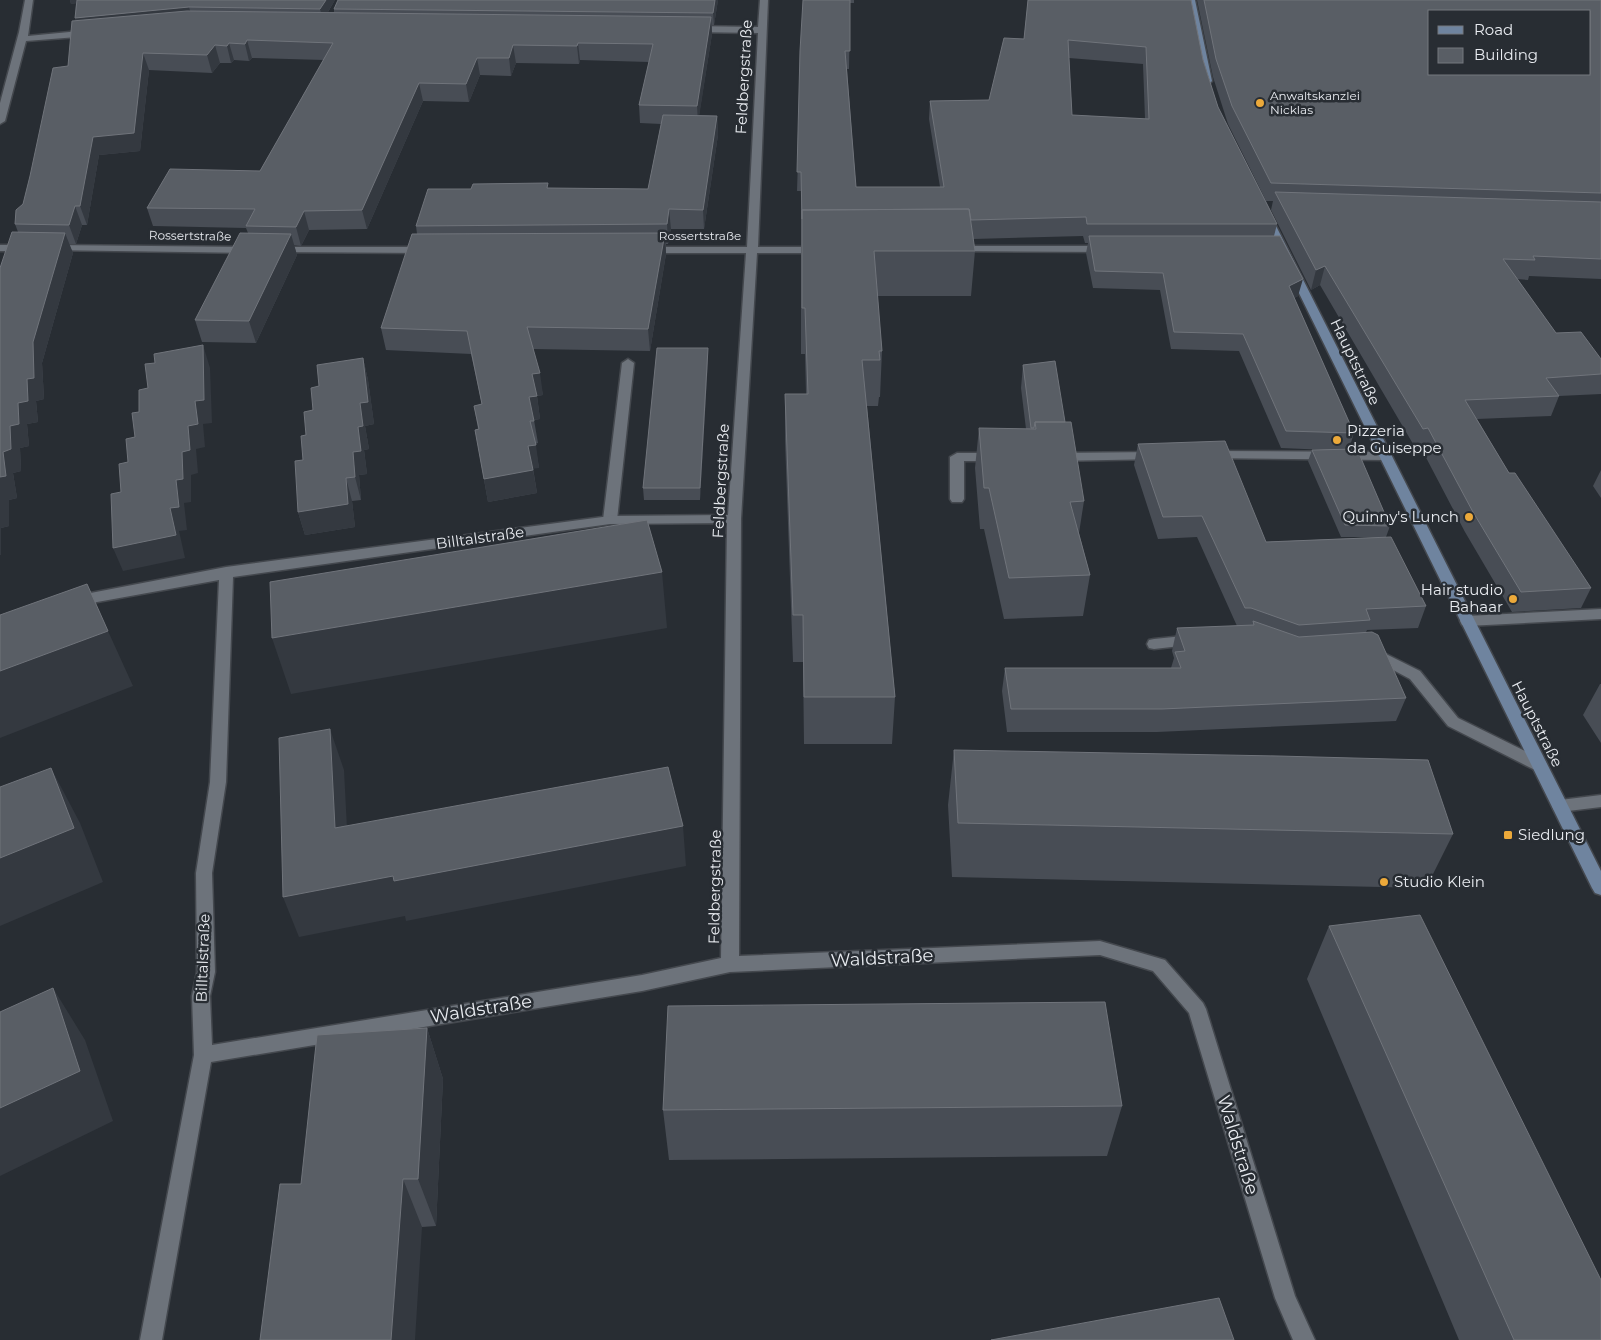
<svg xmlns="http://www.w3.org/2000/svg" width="1601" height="1340" font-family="Montserrat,sans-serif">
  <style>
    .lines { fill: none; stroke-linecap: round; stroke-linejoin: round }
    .lane-casing { stroke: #44484e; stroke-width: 3 }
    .street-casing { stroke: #44484e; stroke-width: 3 }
    .secondary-casing { stroke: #44484e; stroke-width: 3 }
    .lane { fill: #6d737b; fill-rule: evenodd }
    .street { fill: #6d737b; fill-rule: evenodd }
    .secondary { fill: #6f849f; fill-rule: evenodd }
    .wall { fill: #484d55; fill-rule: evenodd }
    .shaded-wall { fill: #343940 }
    .building { fill: #595e65; stroke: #70747b; fill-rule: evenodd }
    .poi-dot { fill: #eca93a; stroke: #282d33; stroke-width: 2 }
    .labels { text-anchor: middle; stroke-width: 5; stroke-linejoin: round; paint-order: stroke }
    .far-poi-label { font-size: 12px; fill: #e8ebf0; stroke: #282d33; text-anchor: start }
    .far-street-label { font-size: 12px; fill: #e8ebf0; stroke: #282d33 }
    .street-label { font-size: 15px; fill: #e8ebf0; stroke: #282d33 }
    .poi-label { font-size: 15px; fill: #e8ebf0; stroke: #282d33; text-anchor: start }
    .near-street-label { font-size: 18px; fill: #e8ebf0; stroke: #282d33 }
  </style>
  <rect width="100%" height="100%" fill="#282d33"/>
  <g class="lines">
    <defs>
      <path id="lane" d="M628,359l6,4 -17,157 -2,3h-10l-2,-3 19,-157z
        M1211,451l173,1 7,4 -7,4 -178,-2 -1,-3z
        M1155,452l7,4 -2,3 -104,2 -7,-4 7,-4z
        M957,453h38l7,4 -7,4h-31v38l-2,3h-10l-2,-3v-42z
        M1601,609v10l-134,7 -5,-1 -2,-4 2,-4 5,-1z
        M1193,635l5,1 2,4 -2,4 -44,5 -5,-1 -2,-4 2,-4 5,-1z
        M1372,647l48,24 38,47 87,43 2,4 -2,4 -6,2 -6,-2 -85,-43 -38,-47 -43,-23 -2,-4 2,-4z"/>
      <path id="street" d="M25,0h8l-5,36 62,-6 5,3 -5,3 -64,5 -21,80 -5,3v-21l19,-71z
        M760,0h8l-10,247h63l6,3 -6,3h-64l-16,266 -2,437 361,-15 65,19 38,43 3,6 89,287 20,44h-22l-18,-42 -86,-285 -36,-42 -53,-16 -370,17 -88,19 -431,71 -49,278h-22l54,-285 -2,-59 5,-24 -1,-99 14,-91 9,-202 -144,26 -5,-2 -2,-3 2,-3 5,-2 151,-29 384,-51 118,-1 18,-262h-99l-6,-3 6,-3h100l11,-214 -66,-1 -5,-3 5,-3 66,1zM727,523l-6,435 -79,17 -430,70 -2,-49 5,-24 -3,-99 14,-91 7,-205 377,-53z
        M0,245h26l6,3 -6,3h-26z
        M52,245l199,2 6,3 -6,3 -203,-3 -2,-2z
        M954,246h152l6,3 -6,3 -156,-1 -2,-2z
        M277,247h149l6,3 -6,3 -153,-1 -2,-2 2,-2z
        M1601,795v12l-41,5 -6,-2 -2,-4 2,-4 6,-2z"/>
      <path id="secondary" d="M1187,0h8l17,81 -2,2 -3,1 -5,-3z
        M1266,213l5,3 330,655v24l-6,-2 -3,-5 -331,-672z"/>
    </defs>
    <use href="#lane" class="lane-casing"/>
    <use href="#street" class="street-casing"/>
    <use href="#secondary" class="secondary-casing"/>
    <use href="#lane" class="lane"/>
    <use href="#street" class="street"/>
    <use href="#secondary" class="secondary"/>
  </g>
  <path class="wall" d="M70,0h265l-7,12h6v-3l4,-9h380l-4,25h-2v9l-13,81 18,1 1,19 -14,94h-33l-3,15h-2v10l-16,97 -117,-2 10,46 -6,1 3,23 -6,1 4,23 -3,1 4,24h-6l4,25 -49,9 -13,-72 3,-1 -4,-23 8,-1 -11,-51 -85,-4 -5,-22 36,-94 -1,-8 132,-38 100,1 13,-65 -21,-1 -1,-18 10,-43 -69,-2 -1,4 -63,-1 -5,13 -31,-1 -11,27 -46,-1 -56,128 -58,1 -8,16 -7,-1 3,10 -41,88 -54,-1 -7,-22 53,-87 -2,-5 -93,-2 -6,-18 113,-37 64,-111 -72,-2 -3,3 -15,-1 -3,3h-11l-8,10 -63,-3 -9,81 -41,4 -12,70h-5l-6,19h-7l4,9 -31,110 2,36 -8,2 2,21 -11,2 2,22 -9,2 1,23 -8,2 4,25 -8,2v26l-8,2v27h-1v-287l18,-36 -3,-8 8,-20 45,-138 8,-45 -1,-3 1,-15 -5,1z
    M803,0h51v3h-4l-1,66h-2l9,118h84l-11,-68 1,-18 59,-1 35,-61 4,-39 175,60 15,47 59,117 -3,12 24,60 -4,2 60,135 -5,16 41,77 -4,11 40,69 -8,22 -51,2 -1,2 40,66 -10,23 -239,11h-150l-5,-41 3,-23h166l3,-10 -2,-7 5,-23 60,-2 -40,-89 -39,2 -24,-74 4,-21 128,98 113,-5h-38l-33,-76 4,-11h15l-46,-2 -42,-97 -68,-2 -11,-59 -67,-2 -7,-35 2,-10h-3l-2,-7 -110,3 2,12 -4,45h-94l5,55 -2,46h-1l-1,9h-11l28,291 -3,47h-88l-1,-82h-10l-8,-222v-46h21l-1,-40h-4v-163h-4zM1069,58l74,6 2,55 -73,-4z
    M1197,0h404v279l-72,-3 -1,4 -11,-1 39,54 45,26v35l-42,2 -8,20 -74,3 32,54 82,115 -10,20 -69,4 -47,-80 -44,-84 -5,1 -96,-164 -9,5 -40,-80 2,-9h-7l-38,-77 -15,-47z
    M363,358l5,22 6,44 -9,2 4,23 -5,1 3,24 -8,1 2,25 -9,1 3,26 -50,8 -7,-23 5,-52 3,-25 13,-49z
    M708,360l-8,140h-56l-1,-12z
    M1023,365l42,57 19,79 -5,32 11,42 -7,41 -79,3 -20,-90h-4l-5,-61 4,-40 47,1 -5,-41z
    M1601,470v28l-8,-12z
    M1600,684h1v59l-18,-28z
    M954,750l499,84 -27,54 -474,-11 -4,-72z
    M1329,926l272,414h-142l-152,-361z
    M427,1028l16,51 -7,147 -14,1 -121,-43z
    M1122,1106l-15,50 -438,4 -6,-50z"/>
  <path class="shaded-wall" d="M70,0h10l1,3 -10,1z
    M326,0h9l-12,20 -3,-11z
    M715,0h3l-4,25 -1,-12z
    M189,7l3,11 -113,11 -4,-11z
    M711,17l1,17 -14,90 -1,-18z
    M247,40l5,18 -3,3 -4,-17z
    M229,43l5,17 -3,3 -4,-17z
    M578,43l2,17 -1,4 -2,-18z
    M215,45l5,18 -8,10 -5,-18z
    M513,45l3,18 -5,13 -2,-18z
    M143,53l6,17 -9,81 -41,4 -12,70 -7,-19 13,-69z
    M477,58l3,17 -11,27 -3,-18z
    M419,83l4,18 -56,128 -5,-19z
    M717,116l1,19 -14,94 -1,-19z
    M75,206l7,19 -6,19 -7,-19z
    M669,209l2,20 -3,15 -1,-20z
    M304,211l5,19 -8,16 -5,-19z
    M65,233l8,20 -31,110 2,36 -8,2 2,21 -11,2 2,22 -9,2 1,23 -8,2 4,25 -8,2v26l-8,2v27h-1v-78l3,-25 7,-26 8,-23 15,-61z
    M665,233l1,21 -16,97 -2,-22z
    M291,234l6,21 -41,88 -7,-22z
    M1325,266l-5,19 -9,5 5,-20z
    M1303,279l-5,17 -13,7 4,-17z
    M203,345l7,23 2,55 -9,1 2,23 -9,2 2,24 -7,2v27l-7,1 3,27 -8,1 6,27 -62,13 -10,-23 57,-40 12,-56 13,-51z
    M708,348v12l-8,140v-12z
    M363,358l5,22 6,44 -9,2 4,23 -5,1 3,24 -8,1 2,25 -6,-23 -2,-25 5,-25z
    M540,373l3,22 -8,1 -3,-22z
    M537,396l3,23 -8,1 -3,-23z
    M536,445l3,23 -8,1 -3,-23z
    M533,470l4,23 -49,9 -4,-23z
    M346,478l6,23 3,26 -50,8 -7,-23z
    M662,572l5,56 -376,66 -19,-56z
    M108,631l25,55 -133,52v-67z
    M330,729l14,41 5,98 -14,-40z
    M51,768l29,55 23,59 -103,44v-68z
    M683,826l3,40 -280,55 -1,-5 -106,21 -16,-40 110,-21z
    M53,988l32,52 28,81 -113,55v-68z
    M427,1028l16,51 -7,147 -18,-47z
    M403,1179l19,48 -7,113h-24z"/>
  <path class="building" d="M77,0h249l-6,9 -131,-2 -114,11z
    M338,0h377l-2,13 -379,-4z
    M803,0h47v51h-5l11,136h88l-14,-86 59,-1 15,-62 20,1 4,-39h163l12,60 15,47 59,117h-190l-1,-7 -115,3 -2,-11 -167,1v9l-1,-47h-4l3,-121zM1068,40l78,7 3,72 -77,-4z
    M1204,0h397v193l-330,-10 -39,-77 -16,-47zM1430,11h160v63h-160z
    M187,11l524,6 -14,89 -58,-1 14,-61 -75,-1 -1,3 -64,-1 -4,13h-32l-11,26 -47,-1 -57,127 -58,1 -8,16 -50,-1 9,-17 -108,-1 23,-39 90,2 73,-128 -86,-3 -2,4 -16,-1 -2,3 -12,-1 -8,10 -64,-2 -9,80 -41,4 -13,69h-5l-6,19 -54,-1 1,-14 7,-6 7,-28 23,-108 15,-2 4,-45z
    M663,115l54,1 -14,94 -34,-1 -2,15 -251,2 12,-37h43l2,-5 75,-1 -1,5 101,1z
    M1275,192l326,10v57l-68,-3 2,4 -32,-1 53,74 25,-1 20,27v15l-55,4 13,18 -94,4 44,73h6l76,115 -70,4 -48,-80 -45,-84 -5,1 -98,-163 -9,4z
    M969,209l6,42h-101l8,100h-3l1,9h-18l33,337h-91l-1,-82h-10l-8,-221h23l-3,-86h-3v-98z
    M12,232l53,1 -32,109 1,36 -7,1 1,22 -10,2 1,21 -9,2 1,23 -8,3 3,24 -6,1v-209z
    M240,233l51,1 -42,87 -54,-1z
    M665,233l-17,96 -121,-2 13,46 -8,1 5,22 -8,1 5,24h-4l6,24 -8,1 5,24 -49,9 -9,-49 4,-1 -5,-23 8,-2 -15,-73 -86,-3 31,-94z
    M1089,236h191l23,43 -14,7 65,147 -68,-2 -43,-97 -69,-2 -11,-59 -68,-2z
    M203,345l1,55 -9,1 3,23 -10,2 2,24 -8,2 1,27 -7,1 3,27 -9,1 6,27 -63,13 -2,-54 10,-2 -2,-28 9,-2 -2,-23 9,-2 -3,-24 7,-1v-22l9,-2 -3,-24 10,-1 -1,-9z
    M657,348h51l-8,140h-57z
    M363,358l5,44 -8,1 3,23 -5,1 3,24 -8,1 2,25 -9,1 2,26 -50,8 -3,-51 8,-1 -2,-24 5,-1 -2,-23 9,-2 -2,-22 8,-2 -2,-21z
    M1055,361l10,61h-30l-1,6h-3l-8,-63z
    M1035,422h36l13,79 -14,1 20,73 -81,3 -20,-90h-5l-5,-60 57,1z
    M1225,441l41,101 125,-5 35,69 -60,3 4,11 -71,5 -48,-17h-6l-43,-92 -39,1 -25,-73z
    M1357,449l33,77 -45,-1 -33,-75z
    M647,520l15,52 -390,66 -2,-56z
    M87,584l21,47 -108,40v-56z
    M1253,621l46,16 73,-5 6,3 28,63 -244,11h-151l-6,-41h176l-6,-16 10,-1 -8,-23 77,-3z
    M330,729l5,99 333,-61 15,59 -289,55 -1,-5 -110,21 -4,-159z
    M954,750l324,6 150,4 25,74 -495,-11z
    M51,768l23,60 -74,30v-71z
    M1420,915l181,365v60h-87l-185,-414z
    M53,988l27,83 -80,37v-96z
    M1105,1002l17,104 -459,4 5,-104z
    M427,1028l-9,151h-15l-12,161h-131l20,-156h21l16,-149z
    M1219,1298l15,42h-243z"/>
  <g class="poi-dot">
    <circle cx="1260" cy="103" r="5"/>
    <circle cx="1337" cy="440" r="5"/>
    <circle cx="1469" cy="517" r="5"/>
    <circle cx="1513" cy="599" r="5"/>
    <rect x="1503" y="830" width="10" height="10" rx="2.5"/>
    <circle cx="1384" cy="882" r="5"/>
  </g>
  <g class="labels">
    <g class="far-poi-label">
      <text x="1270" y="100">Anwaltskanzlei<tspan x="1270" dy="14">Nicklas</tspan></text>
    </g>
    <g class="far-street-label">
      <text transform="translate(190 236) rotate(1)" y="4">Rossertstraße</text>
      <text x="700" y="240">Rossertstraße</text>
    </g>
    <g class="street-label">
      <text transform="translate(744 77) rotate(-87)" y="5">Feldbergstraße</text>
      <text transform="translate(1355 362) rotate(64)" y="5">Hauptstraße</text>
      <text transform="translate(721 481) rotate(-87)" y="5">Feldbergstraße</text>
      <text transform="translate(480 538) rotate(-8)" y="5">Billtalstraße</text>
      <text transform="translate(1537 724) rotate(63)" y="5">Hauptstraße</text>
      <text transform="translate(715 887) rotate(-89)" y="5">Feldbergstraße</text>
      <text transform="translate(203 958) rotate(-88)" y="5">Billtalstraße</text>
    </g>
    <g class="poi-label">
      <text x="1347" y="436">Pizzeria<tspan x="1347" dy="17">da Guiseppe</tspan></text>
      <text x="1459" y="522" text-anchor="end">Quinny's Lunch</text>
      <text x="1503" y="595" text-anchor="end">Hair studio<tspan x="1503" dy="17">Bahaar</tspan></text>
      <text x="1518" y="840">Siedlung</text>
      <text x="1394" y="887">Studio Klein</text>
    </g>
    <g class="near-street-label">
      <text transform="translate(882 958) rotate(-3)" y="6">Waldstraße</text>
      <text transform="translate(481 1009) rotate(-9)" y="6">Waldstraße</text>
      <text transform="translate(1238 1145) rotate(73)" y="6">Waldstraße</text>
    </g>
  </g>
  <rect x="1428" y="10" width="162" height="65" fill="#282d33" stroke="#75797f"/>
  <rect x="1438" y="26" width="25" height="8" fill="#6f849f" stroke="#75797f"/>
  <text x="1474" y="35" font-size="15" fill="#e8ebf0">Road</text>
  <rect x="1438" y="48" width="25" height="15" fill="#595e65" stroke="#75797f"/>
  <text x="1474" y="60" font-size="15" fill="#e8ebf0">Building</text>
</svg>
